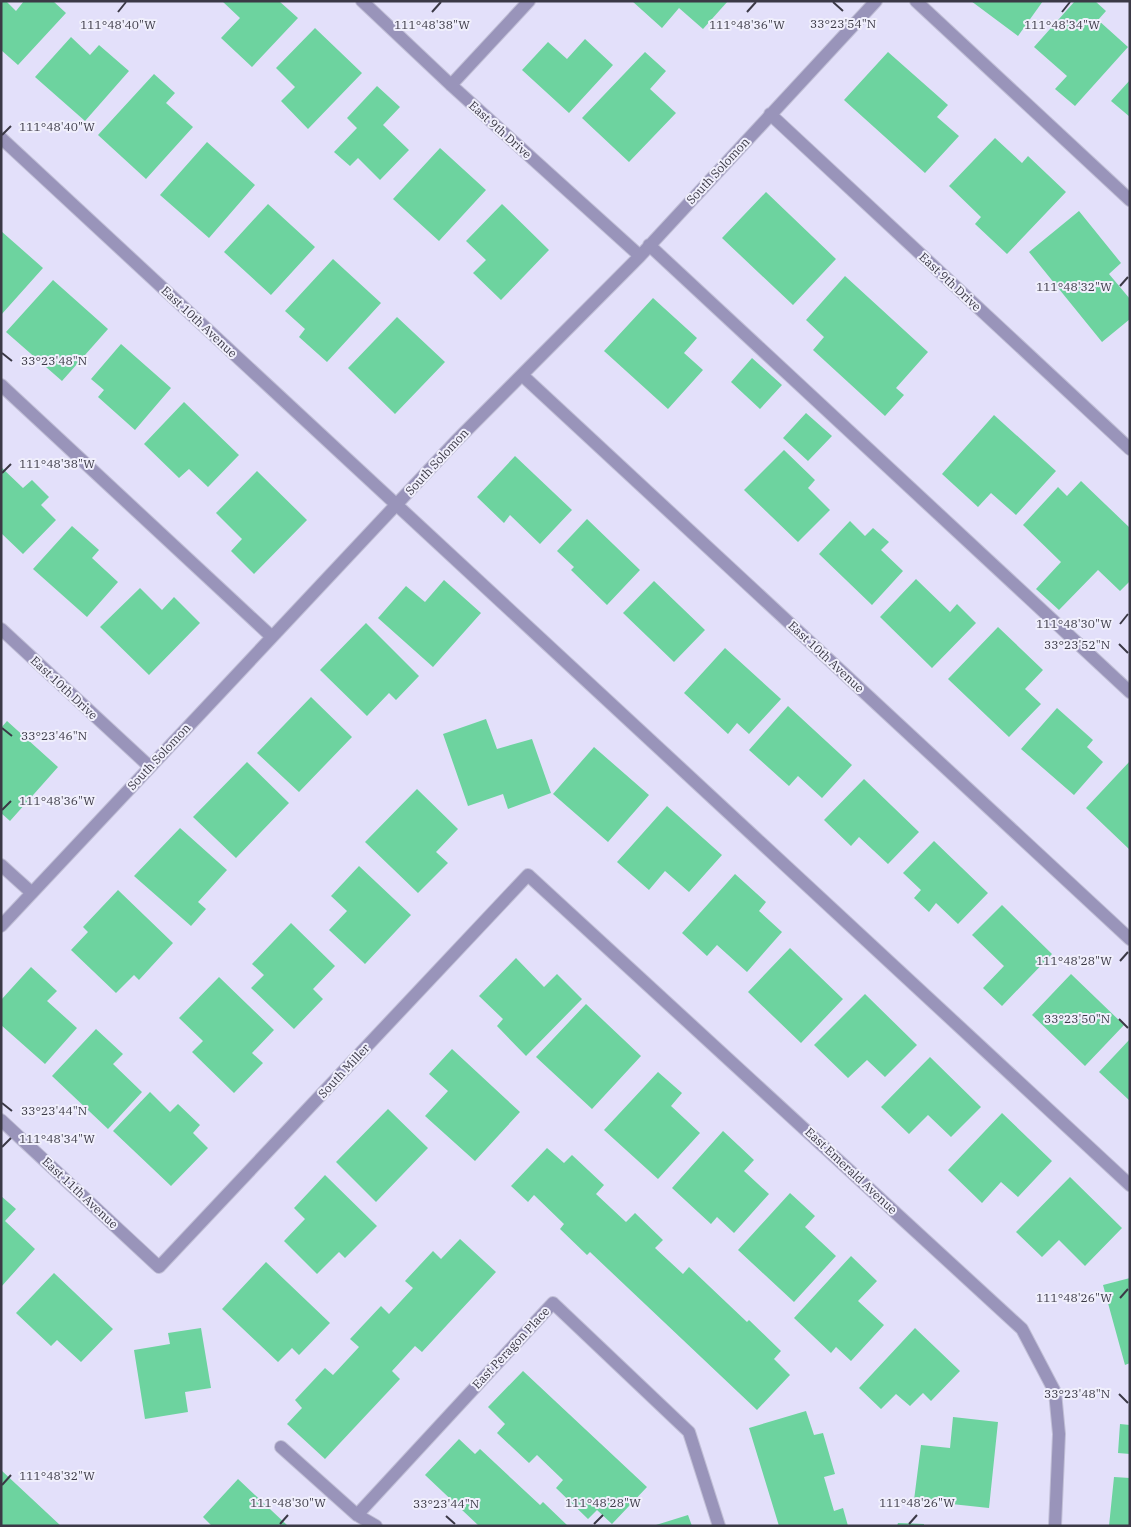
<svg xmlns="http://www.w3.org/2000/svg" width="1131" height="1527" font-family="'IBM Plex Serif',serif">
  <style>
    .building { fill: #6dd39f }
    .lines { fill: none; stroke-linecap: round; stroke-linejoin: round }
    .minor-casing { stroke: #c1bfd6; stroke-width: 14 }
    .minor { stroke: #9994ba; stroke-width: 12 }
    .ticks { fill: none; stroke: #3b3946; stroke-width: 2 }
    .labels { text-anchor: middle; stroke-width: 4; stroke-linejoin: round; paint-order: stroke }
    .street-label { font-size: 12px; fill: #3b3946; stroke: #f0effc }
    .ticks-label { font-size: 12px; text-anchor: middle; fill: #3b3946; stroke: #f0effc; stroke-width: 4; stroke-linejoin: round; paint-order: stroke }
  </style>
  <rect width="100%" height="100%" fill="#e3e0fa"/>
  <path class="building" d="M1,1h5l10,10 8,-10h29l13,12 -48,52 -17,-15z
    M222,1h57l19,17 -46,49 -31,-29 19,-20z
    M632,1h96l-25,28 -24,-21 -17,20z
    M971,1h72l-25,35z
    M1075,1h20l11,10 -8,9 30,27 -53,59 -20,-17 12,-13 -33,-29z
    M315,28l47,45 -54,56 -27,-28 14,-14 -19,-19z
    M71,37l19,18 9,-10 30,26 -44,50 -50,-44z
    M585,39l28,26 -44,48 -47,-43 26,-28 19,17z
    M645,52l21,19 -16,18 26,24 -47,49 -47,-44z
    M888,52l60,53 -11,12 22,19 -34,37 -81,-73z
    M154,74l21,19 -9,10 27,24 -47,52 -48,-44z
    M1130,80v37l-19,-16z
    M377,86l23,21 -17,18 26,25 -29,30 -22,-22 -8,8 -16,-14 23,-24 -10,-10z
    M995,138l27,25 6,-7 38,36 -59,62 -32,-30 6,-7 -32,-31z
    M207,142l48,43 -46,53 -49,-43z
    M440,148l46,42 -47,51 -46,-42z
    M766,192l70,67 -43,46 -71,-67z
    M268,204l47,43 -44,48 -47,-43z
    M502,204l47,46 -48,50 -28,-27 13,-13 -20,-19z
    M1079,211l42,52 -12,11 21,25v20l-28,23 -73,-90z
    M1,231l42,37 -42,47z
    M333,259l48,44 -54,59 -28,-25 6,-8 -20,-18z
    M845,276l83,76 -32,36 8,7 -19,21 -72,-66 11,-13 -18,-17z
    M53,280l55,49 -46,52 -56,-49z
    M653,298l44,40 -13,15 19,17 -35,39 -64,-58z
    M397,317l48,45 -50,52 -47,-46z
    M121,344l50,44 -36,42 -37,-33 6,-7 -13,-11z
    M752,358l30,27 -22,24 -29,-27z
    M184,402l55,53 -31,32 -19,-18 -10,9 -35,-34z
    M806,413l26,23 -24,25 -25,-23z
    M994,415l62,56 -40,44 -25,-22 -13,14 -36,-33z
    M784,450l31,30 -7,8 22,22 -32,32 -54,-52z
    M515,456l57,54 -32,34 -30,-29 -6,8 -27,-26z
    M1,467l22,21 9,-8 17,17 -8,8 15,15 -33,34 -22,-21z
    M257,471l50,49 -53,54 -23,-23 11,-12 -26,-26z
    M1081,481l49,47v53l-10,10 -22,-21 -39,40 -23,-21 25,-27 -38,-37 35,-38 9,9z
    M587,519l53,51 -33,35 -36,-35 3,-3 -17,-16z
    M850,521l15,15 8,-8 16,14 -8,8 22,21 -31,34 -53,-51z
    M72,526l27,24 -7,8 26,24 -31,35 -54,-48z
    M916,579l34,33 7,-8 19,19 -44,45 -52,-51z
    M444,580l37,33 -48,54 -55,-49 28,-32 19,16z
    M654,581l51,49 -31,32 -51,-49z
    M140,588l22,22 12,-13 26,26 -51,52 -49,-48z
    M366,623l53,53 -23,24 -7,-7 -22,23 -47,-46z
    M998,627l45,43 -18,19 16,15 -32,33 -61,-58z
    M725,648l56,51 -32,35 -12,-11 -9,11 -44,-41z
    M311,697l41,40 -53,55 -42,-39z
    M788,706l64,59 -30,33 -24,-22 -9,10 -40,-36z
    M1057,708l36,32 -6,7 16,15 -29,33 -53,-46z
    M486,719l11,30 35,-10 19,54 -43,16 -5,-15 -35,12 -25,-72z
    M7,721l51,46 -48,54 -9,-8v-85z
    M594,747l55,48 -41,47 -55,-48z
    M1130,761v89l-44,-42z
    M247,762l42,41 -53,55 -43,-41z
    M864,779l55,53 -31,32 -29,-27 -8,9 -27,-26z
    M417,789l41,40 -22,23 12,11 -30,30 -53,-51z
    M667,806l55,49 -33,37 -24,-21 -16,19 -32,-28z
    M180,828l47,42 -29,32 8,7 -15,17 -57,-50z
    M934,841l54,52 -30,31 -22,-21 -7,9 -15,-14 7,-8 -18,-17z
    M359,866l52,49 -46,49 -36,-34 18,-19 -16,-15z
    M735,874l31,28 -7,9 23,21 -35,40 -30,-27 -10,11 -25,-23z
    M118,890l55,53 -34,37 -5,-5 -18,18 -45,-43 17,-18 -5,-5z
    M1002,905l50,49 -50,52 -19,-18 21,-22 -32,-31z
    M291,923l44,43 -22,23 10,10 -29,30 -43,-41 13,-13 -12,-11z
    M790,948l53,51 -42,44 -53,-51z
    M516,958l28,29 13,-13 25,25 -56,57 -29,-30 6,-7 -24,-23z
    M31,967l26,24 -10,10 30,27 -32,36 -44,-39v-25z
    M1071,974l53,51 -39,41 -53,-51z
    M219,977l55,53 -22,23 11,10 -29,30 -42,-41 11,-11 -24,-23z
    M865,994l52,51 -32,32 -18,-17 -19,18 -34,-33z
    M586,1004l55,52 -49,53 -56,-52z
    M96,1029l27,25 -10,10 29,28 -34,37 -56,-53z
    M1130,1039v62l-31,-29z
    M452,1049l68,63 -45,49 -50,-45 23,-25 -19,-17z
    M930,1057l51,50 -30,30 -23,-22 -19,19 -28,-27z
    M658,1072l24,21 -11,13 29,27 -42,46 -54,-49z
    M150,1092l20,20 8,-8 22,21 -7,8 15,15 -37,38 -58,-55z
    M388,1109l40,39 -52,54 -40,-40z
    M1002,1113l50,48 -34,36 -17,-15 -19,21 -34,-33z
    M723,1131l31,29 -10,11 25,23 -35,39 -17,-16 -6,7 -39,-36z
    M547,1148l17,15 8,-8 32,30 -8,9 30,28 9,-9 28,27 -8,8 28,26 6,-7 58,55 2,-2 32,31 -7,8 16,16 -33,35 -167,-158 -3,3 -27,-26 4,-5 -30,-29 -6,7 -17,-16z
    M325,1175l52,51 -32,32 -6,-6 -22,22 -33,-33 21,-22 -11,-11z
    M1070,1177l52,51 -37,38 -26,-26 -17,17 -26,-25z
    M790,1193l25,23 -10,11 31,29 -42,46 -56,-52z
    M1,1196l15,13 -11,12 30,28 -34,38z
    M460,1239l36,33 -74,80 -7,-6 -23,25 8,8 -75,80 -38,-35 15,-16 -7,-8 30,-32 8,7 26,-28 -9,-8 31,-33 8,8 24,-26 -8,-7 28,-30 8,8z
    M851,1256l26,25 -19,20 26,24 -33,36 -15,-14 -5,6 -37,-35z
    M266,1262l64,61 -31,32 -7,-7 -14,14 -56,-53z
    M54,1273l59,56 -32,33 -24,-22 -6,6 -35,-33z
    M1130,1278v85l-5,2 -22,-80z
    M201,1328l10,60 -26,4 3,20 -43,7 -11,-69 36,-6 -2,-11z
    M915,1328l45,43 -29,30 -8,-8 -13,13 -14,-12 -15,15 -22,-21z
    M523,1371l124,116 -35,37 -15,-14 -9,9 -32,-31 7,-8 -26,-25 -8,8 -32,-30 8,-9 -17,-17z
    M806,1411l8,24 9,-2 12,41 -11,3 10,34 9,-3 5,18h-69l-30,-98z
    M953,1417l45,5 -9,86 -75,-8 7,-55 29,3z
    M1120,1424l10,1v29l-12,-1z
    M459,1439l16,15 5,-5 60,56 3,-3 25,24h-89l-54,-51z
    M1,1470l60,56h-60z
    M1114,1477l16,1v48h-21z
    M238,1479l50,47h-76l-9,-9z
    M688,1515l4,11h-36v-1z
    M898,1523l26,1v2h-27z"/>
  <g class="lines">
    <defs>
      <path id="minor" d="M362,1l89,84 189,171
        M916,1l214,199
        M451,85l78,-84
        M770,114l360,335
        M1,138l1129,1047
        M649,245l481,447
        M522,375l608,564
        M1,385l271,252
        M1,629l149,138
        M1,865l31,28
        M1,926l455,-485 184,-185 236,-255
        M1,1120l158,147 369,-392 494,454 33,63 4,42 -4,92
        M281,1447l76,68 19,11
        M357,1515l196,-212 136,129 30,94"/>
    </defs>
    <use href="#minor" class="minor-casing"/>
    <use href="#minor" class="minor"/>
  </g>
  <path class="ticks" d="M833,2l10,9M118,12l8,-10M432,12l9,-10M747,12l9,-10M1062,12l8,-10M2,135l9,-9M1120,286l8,-9M2,353l10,8M2,473l9,-9M1120,624l8,-10M1119,644l9,9M2,728l10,8M2,810l9,-9M1120,961l8,-9M1119,1019l9,9M2,1103l10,8M2,1147l9,-9M1120,1298l8,-9M1119,1394l9,9M2,1485l9,-10M446,1516l9,8M280,1524l8,-9M594,1524l9,-9M909,1524l8,-9"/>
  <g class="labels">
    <g class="street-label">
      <text transform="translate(500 130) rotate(42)" y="4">East 9th Drive</text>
      <text transform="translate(718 171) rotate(-47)" y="4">South Solomon</text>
      <text transform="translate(950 282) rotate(43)" y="4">East 9th Drive</text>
      <text transform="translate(199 322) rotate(43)" y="4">East 10th Avenue</text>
      <text transform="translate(437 462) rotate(-47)" y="4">South Solomon</text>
      <text transform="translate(826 657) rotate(43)" y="4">East 10th Avenue</text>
      <text transform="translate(64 688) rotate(43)" y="4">East 10th Drive</text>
      <text transform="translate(159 757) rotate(-47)" y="4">South Solomon</text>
      <text transform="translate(344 1071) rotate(-47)" y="4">South Miller</text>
      <text transform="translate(851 1171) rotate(43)" y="4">East Emerald Avenue</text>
      <text transform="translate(80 1193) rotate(43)" y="4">East 11th Avenue</text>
      <text transform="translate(511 1348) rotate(-47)" y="4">East Peragon Place</text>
    </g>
  </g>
  <g class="ticks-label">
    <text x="843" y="28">33°23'54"N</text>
    <text x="118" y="29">111°48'40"W</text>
    <text x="432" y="29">111°48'38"W</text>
    <text x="747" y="29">111°48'36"W</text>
    <text x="1062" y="29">111°48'34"W</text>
    <text x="57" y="131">111°48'40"W</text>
    <text x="1074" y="291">111°48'32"W</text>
    <text x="54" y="365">33°23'48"N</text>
    <text x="57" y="468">111°48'38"W</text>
    <text x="1074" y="628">111°48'30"W</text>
    <text x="1077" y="649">33°23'52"N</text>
    <text x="54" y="740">33°23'46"N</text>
    <text x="57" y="805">111°48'36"W</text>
    <text x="1074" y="965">111°48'28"W</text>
    <text x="1077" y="1023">33°23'50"N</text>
    <text x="54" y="1115">33°23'44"N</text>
    <text x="57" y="1143">111°48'34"W</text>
    <text x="1074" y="1302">111°48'26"W</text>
    <text x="1077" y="1398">33°23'48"N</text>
    <text x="57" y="1480">111°48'32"W</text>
    <text x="288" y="1507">111°48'30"W</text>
    <text x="603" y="1507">111°48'28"W</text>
    <text x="917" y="1507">111°48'26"W</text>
    <text x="446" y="1508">33°23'44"N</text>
  </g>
  <rect width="1131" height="1527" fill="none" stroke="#3b3946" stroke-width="5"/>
</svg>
